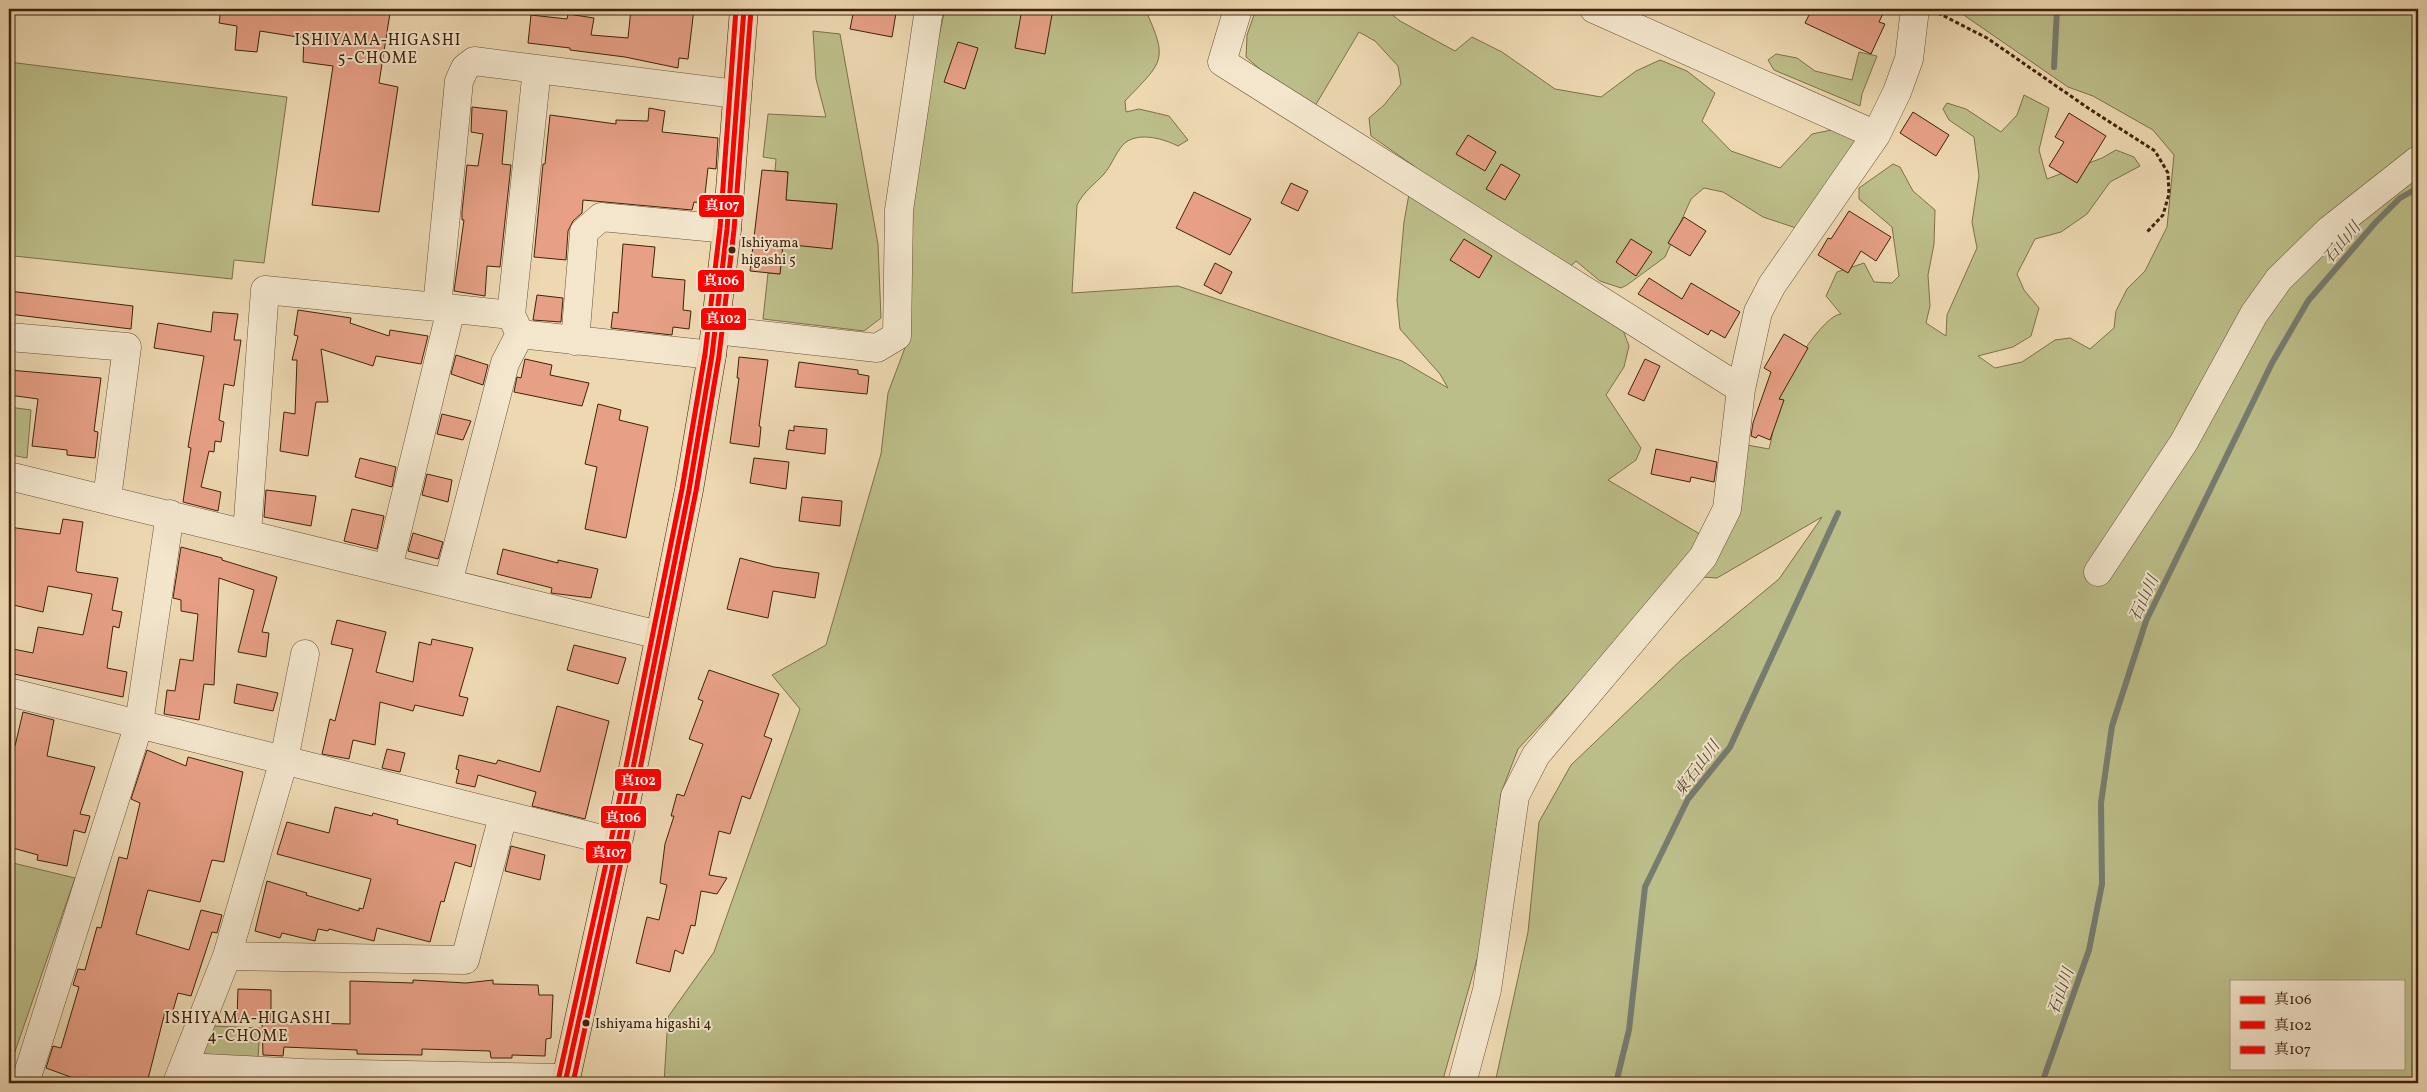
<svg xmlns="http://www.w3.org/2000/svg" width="2427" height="1092" font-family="Vollkorn,'Noto Serif JP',serif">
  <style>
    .green { fill: #bcbe89; stroke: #7e704a; fill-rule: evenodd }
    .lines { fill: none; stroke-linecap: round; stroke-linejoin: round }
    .stream { stroke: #767c70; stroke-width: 6 }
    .building { fill: #e7a086; stroke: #3f220b }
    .minor-casing { stroke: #6a5035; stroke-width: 29 }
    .highway-casing { stroke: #3f220b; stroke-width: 29 }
    .path { stroke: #3f220b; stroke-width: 3; stroke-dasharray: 4 2.5; stroke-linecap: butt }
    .minor { stroke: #f3e6cd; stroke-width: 28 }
    .highway { stroke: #edd8b2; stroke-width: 28 }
    .bus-1-casing { stroke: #f3e6cd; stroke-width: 9 }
    .bus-2-casing { stroke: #f3e6cd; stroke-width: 9 }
    .bus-3-casing { stroke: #f3e6cd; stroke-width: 9 }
    .bus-1 { stroke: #f00; stroke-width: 5 }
    .bus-2 { stroke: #f00; stroke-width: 5 }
    .bus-3 { stroke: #f00; stroke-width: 5 }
    .bus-dot { fill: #3f220b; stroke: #f3e6cd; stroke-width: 2 }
    .labels { text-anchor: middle; stroke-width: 4; stroke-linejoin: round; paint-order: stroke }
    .bus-label { font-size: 14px; fill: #3f220b; stroke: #f3e6cd; text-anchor: start }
    .neighbourhood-label { font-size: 16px; letter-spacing: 1px; fill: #3f220b; stroke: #f3e6cd }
    .water-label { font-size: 16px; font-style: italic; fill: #564835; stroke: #f3e6cd }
    .line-badge { stroke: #f3e6cd; stroke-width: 2 }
    .badge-label { font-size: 14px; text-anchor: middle; font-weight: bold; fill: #fff }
  </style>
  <rect width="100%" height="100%" fill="#edd8b2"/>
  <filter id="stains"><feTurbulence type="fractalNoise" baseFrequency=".004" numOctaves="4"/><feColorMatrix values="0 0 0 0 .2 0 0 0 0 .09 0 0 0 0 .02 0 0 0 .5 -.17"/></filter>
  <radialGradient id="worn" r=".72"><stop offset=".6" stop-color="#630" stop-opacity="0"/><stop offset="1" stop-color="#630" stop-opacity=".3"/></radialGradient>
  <path class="green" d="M945,9h200c24,52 18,52 -20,92l1,11 13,-3 30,7 19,24 -10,6c-14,-7 -37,-14 -52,-4 -9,7 -14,23 -22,32 -10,11 -20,17 -27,31l-5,88 106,-7 224,75 46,27 -8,-14 -40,-45 -3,-29 7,-78 10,-56 -43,-30 -2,-18 15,-13 17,-21 -3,-18 -23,-25 -16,-9 -44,74 -39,-23 -30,-26 1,-22 9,-26h129l15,12 55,30 17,-14 30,15 53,37 46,8 35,-26 24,-11 27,11 28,22 -13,28 29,30 49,17 32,-34 29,-6 14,10v10l-59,80 -33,-11 -40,-25 -19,-4 -13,11 -26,58 -38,28 -6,3 -21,-7 -24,-20 -22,21 69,48 6,16 -5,21 -18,28 35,53 -5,12 -28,20 97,57 -11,22 -176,190 -17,44 -20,152 -39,138h-778l4,-66 46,-65 86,-243 -28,-34 54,-30 55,-191 7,-61 18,-48 7,-148 19,-130z
    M1955,9h463v1074h-923l33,-151 11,-110 32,-57 110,-105 98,-81 43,-62 -105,61 -15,-1 45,-132 22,4c5,-17 7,-47 13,-61 7,-17 42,-73 59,-74l-15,-18 11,-24 27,-9 10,19 18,1 7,-7 -7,-49 -33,-28v-11l34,-24 7,3 13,24 22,19 -1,34 -6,31 2,31 -4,17 20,13 1,-21 30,-67 -5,-26 7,-46 -5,-39 -25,-17 -6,-11 4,-6 19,6 35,23 16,-17 7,-20 25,13 -10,42 8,29 55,-21 14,-8 18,7 6,9 -30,16 -23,32 -26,18 -26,7 -18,35 7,16 15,18 -8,28 -18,11 -35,9 17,12 27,-6 33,-22 15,-2 20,11 24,-21 2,-17 11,-22 18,-18 22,-44 7,-72 -21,-25 -60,-34 -25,-9zM2231,981h172v87h-172z
    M813,31l27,3 38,210 3,74 -17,13 -101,-12 5,-46 12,1 3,-30 49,4 5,-44 -51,-4 2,-28 -13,-1 1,-12 -13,-2 5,-43 58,3 -10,-38z
    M1859,52l18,4 -15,38 -2,12 -86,-36 -6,-10 8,-6 21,4 18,13 37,9z
    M9,62l278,35 -23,166 -30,-3 -2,19 -218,-23 -5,-7z
    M9,407l22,3 -4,48 -16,-3 -2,-4z
    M9,862l66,16 -66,191z
    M212,1026l48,2 -2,30 -56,-1z"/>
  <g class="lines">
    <path class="stream" d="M2054,67l3,-58
      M1616,1083l13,-53 16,-143 43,-88 42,-52 108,-234
      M2042,1083l47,-133 13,-66 -1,-81 11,-77 34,-105 126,-258 36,-62 67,-78 25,-25 18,-10"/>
  </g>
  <path class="building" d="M221,9h134l35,4 -11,70 19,4 -19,125 -67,-7 21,-139 -30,-4 1,-24 -44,-7 -3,21 -22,-2 2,-24 -18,-3z
    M631,9h63l-6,50 -9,-1 -1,10 -53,-11 -55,-7v-2l-42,-5 3,-28 36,4 1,-5 26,4 -3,17 37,3z
    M854,9h18l24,4 -4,24 -42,-8z
    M1022,9h31l-8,45 -30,-6z
    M1812,9h73l-6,13 6,2 -14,30 -66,-31z
    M958,42l20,6 -13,41 -21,-7z
    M472,107l35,4 -5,53 9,1 -11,102 -13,-1 -2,30 -31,-5 10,-71h-2v-8l5,-47 11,1 5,-32 -12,-2z
    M649,108l16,3 -3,21 56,6 -2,31 -8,-1 -4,35 -10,-1 -2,8 -109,-10 -1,13 -9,8 -5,10 -2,29 -32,-3 9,-93h2l5,-49 66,9v-4l32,1z
    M1913,112l36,23 -13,21 -36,-23z
    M2069,113l37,23 -29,47 -28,-17 15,-24 -9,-5z
    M1468,135l28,17 -11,19 -29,-17z
    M1501,164l19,11 -15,25 -19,-11z
    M762,170l26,2 -2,28 51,4 -5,45 -49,-5 -3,30 -30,-3z
    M1291,183l17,8 -10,20 -17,-8z
    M1194,192l57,27 -21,36 -54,-27z
    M1849,211l42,26 -15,24 -15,-10 -13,22 -30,-18 10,-17 3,1z
    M1684,217l22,14 -16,25 -22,-13z
    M1464,239l28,17 -13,22 -29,-18z
    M1631,239l21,13 -16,24 -20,-14z
    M623,244l32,3 -3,30 33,3 -2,30 8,1 -2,18 -16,-2 -1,8 -61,-7 2,-16 5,1z
    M1215,263l17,9 -11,22 -17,-9z
    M1649,278l33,21 9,-16 49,29 -15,26 -14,-8 -3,5 -70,-41z
    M9,291l124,15 -2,23 -122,-15z
    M537,295l26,3 -2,24 -28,-2z
    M298,310l53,8 -1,5 39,13 1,-6 38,6 -7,28 -45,-8 -3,10 -52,-17 7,53h-12l-8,54 -28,-5 4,-39 11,2 2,-54h-5l6,-24 -4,-1z
    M213,312l25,2 -4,26h7l-7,46 -10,-2 -5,36 5,2 -3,20 -6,-1 -1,11 -5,-1 -8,36 20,5 -3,19 -35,-9 8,-54 -3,-1 16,-91 -50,-8 4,-25 53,9z
    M1784,334l24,14 -29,51 5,1 -14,40 -12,-5 -2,3 -5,-2 2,-13 18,-51 -7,-4z
    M456,355l32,10 -5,20 -32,-11z
    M739,357l29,3 -9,66 2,1 -2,20 -29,-4 9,-65h-2z
    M525,359l27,6 -2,10 39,8 -7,23 -68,-14 3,-15 4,1z
    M1645,359l15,7 -16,35 -16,-7z
    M799,362l59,8v4l11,2 -2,18 -72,-7z
    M9,370l92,8 -7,53 4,1 -3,26 -28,-3v-5l-35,-4 6,-47 -29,-4z
    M598,404l23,6 -2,10 29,7 -22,111 -41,-9 12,-62 -12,-3z
    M442,414l29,7 -8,19 -26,-6z
    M794,426l33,3 -2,25 -39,-5 3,-19 5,1z
    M1656,449l61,13 -3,20 -23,-5 -1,5 -39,-8z
    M360,458l36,9 -4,20 -37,-10z
    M754,458l35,4 -3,27 -36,-6z
    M427,474l25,6 -4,22 -26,-7z
    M266,490l50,6 -5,30 -47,-9z
    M802,497l40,4 -2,25 -41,-5z
    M352,509l32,7 -7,33 -33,-8z
    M63,519l20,3 -7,48 1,2 41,6 -6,32 10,2 -3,16 -6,-2 -6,42 20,4 -4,25 -114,-24 4,-24 20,4 5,-26 45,8 9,-41 -44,-8 -5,26 -34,-8v-77l51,7z
    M413,533l30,9 -5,17 -30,-8z
    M181,547l41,11v2l55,17 -15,55 7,1 -3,24 -28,-5 16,-62 -35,-12 -5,107 -10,-1 -5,36 -35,-6 3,-24 8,1 5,-32 13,2 5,-47 -17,-3v-11l-8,-2z
    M503,549l55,14v-3l40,9 -7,29 -40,-5 1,-5 -55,-14z
    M740,558l34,9 45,6 -4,25 -42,-7 -5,27 -41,-9z
    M337,620l49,12 -10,40 37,10 6,-40 12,3 1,-6 41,9 -14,48 9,2 -5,18 -48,-11 -2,6 -33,-9 -5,43 -22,-5 -4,19 -27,-5 8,-35 5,2 18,-72 -22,-5z
    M574,645l52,13 -8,26 -51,-14z
    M709,670l70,24 -15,42 8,3 -22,60 -8,-3 -12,38 -11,-3 -10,44 18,3 -10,16 -16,-3 -6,35 -4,-1 -8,29 -8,-4 -5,22 -34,-9 11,-46 12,3 8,-35 -7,-2 5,-39 9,-28h-3l6,-22 7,2 19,-52 -14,-5 14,-38 -5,-2z
    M237,684l41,9 -5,18 -39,-8z
    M557,706l52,15 -24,98 -53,-13 4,-14 -58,-17 -3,12 -19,-4 3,-13 -3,-1 3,-14 37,9 2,-4 42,12z
    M23,712l31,8 -7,36 48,11 -15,47 10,2 -5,17 -11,-3 -7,36 -30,-6 1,-5 -29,-8v-103l6,2z
    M387,749l18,4 -5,19 -18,-4z
    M147,750l39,16 2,-9 55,15 -19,90 -12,-2 -12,42 -52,-12 -12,44 53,16 12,-40 21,5 -5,18 -5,-1 -21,64 -13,-3 -6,21 -7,-2 -18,71h-60l-41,-15 7,-22 8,2 18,-61 -6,-2 5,-16 7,1 12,-43 4,1 18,-71 8,2 13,-56 -9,-4z
    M335,807l37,9 1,-3 25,7 -1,4 79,21 -5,22 -16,-5 -11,40 -3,-1 -11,41 -53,-14 -3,13 -45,-12 -1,2 -10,-2 -3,12 -33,-8 -2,5 -25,-7 12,-50 40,12 -1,2 53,16v-3l4,1 8,-30 -94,-25 10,-32 42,11z
    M511,846l34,9 -5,25 -35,-9z
    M413,980l53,3 27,-3v4l45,1 1,10h14l-2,43 -5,1 -1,17 -33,-1v3h-21l-1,-7 -68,-2v6l-65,-1v-4l-73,-3 -1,9 -20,-1 -1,-33 88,2v-43l63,2z
    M238,989l33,1v30l-34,-1z"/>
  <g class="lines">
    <defs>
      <path id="minor" d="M1238,9l-16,53 519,327
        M1594,9l282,126
        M437,307l74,8 9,19 192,21
        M511,315l26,-246
        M716,330l161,18 20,-12 2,-126 30,-201
        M9,337l118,10 -20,151
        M575,341l9,-109 17,-15 126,12
        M9,476l650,159
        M247,533l18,-243 172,17 22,-226 6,-13 9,-7 262,33
        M388,568l63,-259
        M2098,572l86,-130 70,-128 25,-35 49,-48 90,-71
        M448,583l57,-220 15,-29
        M9,692l609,151
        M227,956l238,4 38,-144
        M184,1067l120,6 262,5
        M25,1083l114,-359 31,-210
        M177,1083l50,-127 57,-196 21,-106
        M1462,1083l25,-93 28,-194 21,-41 167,-198 24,-48 14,-120 17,-77 14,-27 104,-150 21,-43 12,-33 6,-50"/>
      <path id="highway" d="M565,1083l53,-240 71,-353 23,-135 15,-126 17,-220"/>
    </defs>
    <use href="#minor" class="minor-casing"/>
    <use href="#highway" class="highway-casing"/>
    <path class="path" d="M1938,13l49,25 101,70 67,43 13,22 1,21 -6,21 -16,17"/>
    <use href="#minor" class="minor"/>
    <use href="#highway" class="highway"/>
    <defs>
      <path id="bus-1" d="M565,1083l53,-240 71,-353 23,-135 15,-126 17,-220"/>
      <path id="bus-2" d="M573,1083l52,-239 71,-353 23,-135 15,-126 17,-220"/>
      <path id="bus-3" d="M558,1081l53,-240 71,-352 23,-135 15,-126 16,-219"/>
    </defs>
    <use href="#bus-1" class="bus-1-casing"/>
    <use href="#bus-2" class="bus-2-casing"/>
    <use href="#bus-3" class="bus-3-casing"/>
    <use href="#bus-1" class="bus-1"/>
    <use href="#bus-2" class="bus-2"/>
    <use href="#bus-3" class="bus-3"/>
  </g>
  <g class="bus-dot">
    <circle cx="732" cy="250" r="4.5"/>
    <circle cx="586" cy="1023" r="4.5"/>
  </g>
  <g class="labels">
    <g class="bus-label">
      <text x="741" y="247">Ishiyama<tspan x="741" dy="17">higashi 5</tspan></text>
      <text x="595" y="1028">Ishiyama higashi 4</text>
    </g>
    <g class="neighbourhood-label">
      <text x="378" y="45">ISHIYAMA-HIGASHI<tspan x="378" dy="18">5-CHOME</tspan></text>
      <text x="248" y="1023">ISHIYAMA-HIGASHI<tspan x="248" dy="18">4-CHOME</tspan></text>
    </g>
    <g class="water-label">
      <text transform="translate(2341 242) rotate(-50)" y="6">石山川</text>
      <text transform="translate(2143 598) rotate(-65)" y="6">石山川</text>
      <text transform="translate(1696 768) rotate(-53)" y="6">東石山川</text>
      <text transform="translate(2060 991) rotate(-70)" y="6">石山川</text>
    </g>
  </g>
  <g class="line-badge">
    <rect x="698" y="194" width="47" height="24" rx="5" fill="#f00"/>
    <rect x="697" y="269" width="48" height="24" rx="5" fill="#f00"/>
    <rect x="700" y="307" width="47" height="24" rx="5" fill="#f00"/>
    <rect x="614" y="768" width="48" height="24" rx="5" fill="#f00"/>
    <rect x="600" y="805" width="47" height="24" rx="5" fill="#f00"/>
    <rect x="585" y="840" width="47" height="24" rx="5" fill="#f00"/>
  </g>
  <g class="badge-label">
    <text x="722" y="210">真107</text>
    <text x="721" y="285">真106</text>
    <text x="723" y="323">真102</text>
    <text x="638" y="785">真102</text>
    <text x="623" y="822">真106</text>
    <text x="609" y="857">真107</text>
  </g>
  <rect width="2427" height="1092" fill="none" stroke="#edd8b2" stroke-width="30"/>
  <rect x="10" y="10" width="2407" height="1072" fill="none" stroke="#3f220b" stroke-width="2.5"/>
  <rect x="15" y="15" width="2397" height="1062" fill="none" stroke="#3f220b"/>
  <rect x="2230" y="980" width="175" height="90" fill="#f3e6cd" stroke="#ab987f"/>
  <rect x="2240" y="996" width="25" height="8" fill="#ff0000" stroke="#ab987f"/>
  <text x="2274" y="1004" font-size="15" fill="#3f220b">真106</text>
  <rect x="2240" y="1021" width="25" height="8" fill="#ff0000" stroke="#ab987f"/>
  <text x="2274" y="1030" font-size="15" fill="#3f220b">真102</text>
  <rect x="2240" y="1046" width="25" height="8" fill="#ff0000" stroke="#ab987f"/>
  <text x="2274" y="1054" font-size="15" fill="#3f220b">真107</text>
  <rect width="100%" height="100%" filter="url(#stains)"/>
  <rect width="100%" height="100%" fill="url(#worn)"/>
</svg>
